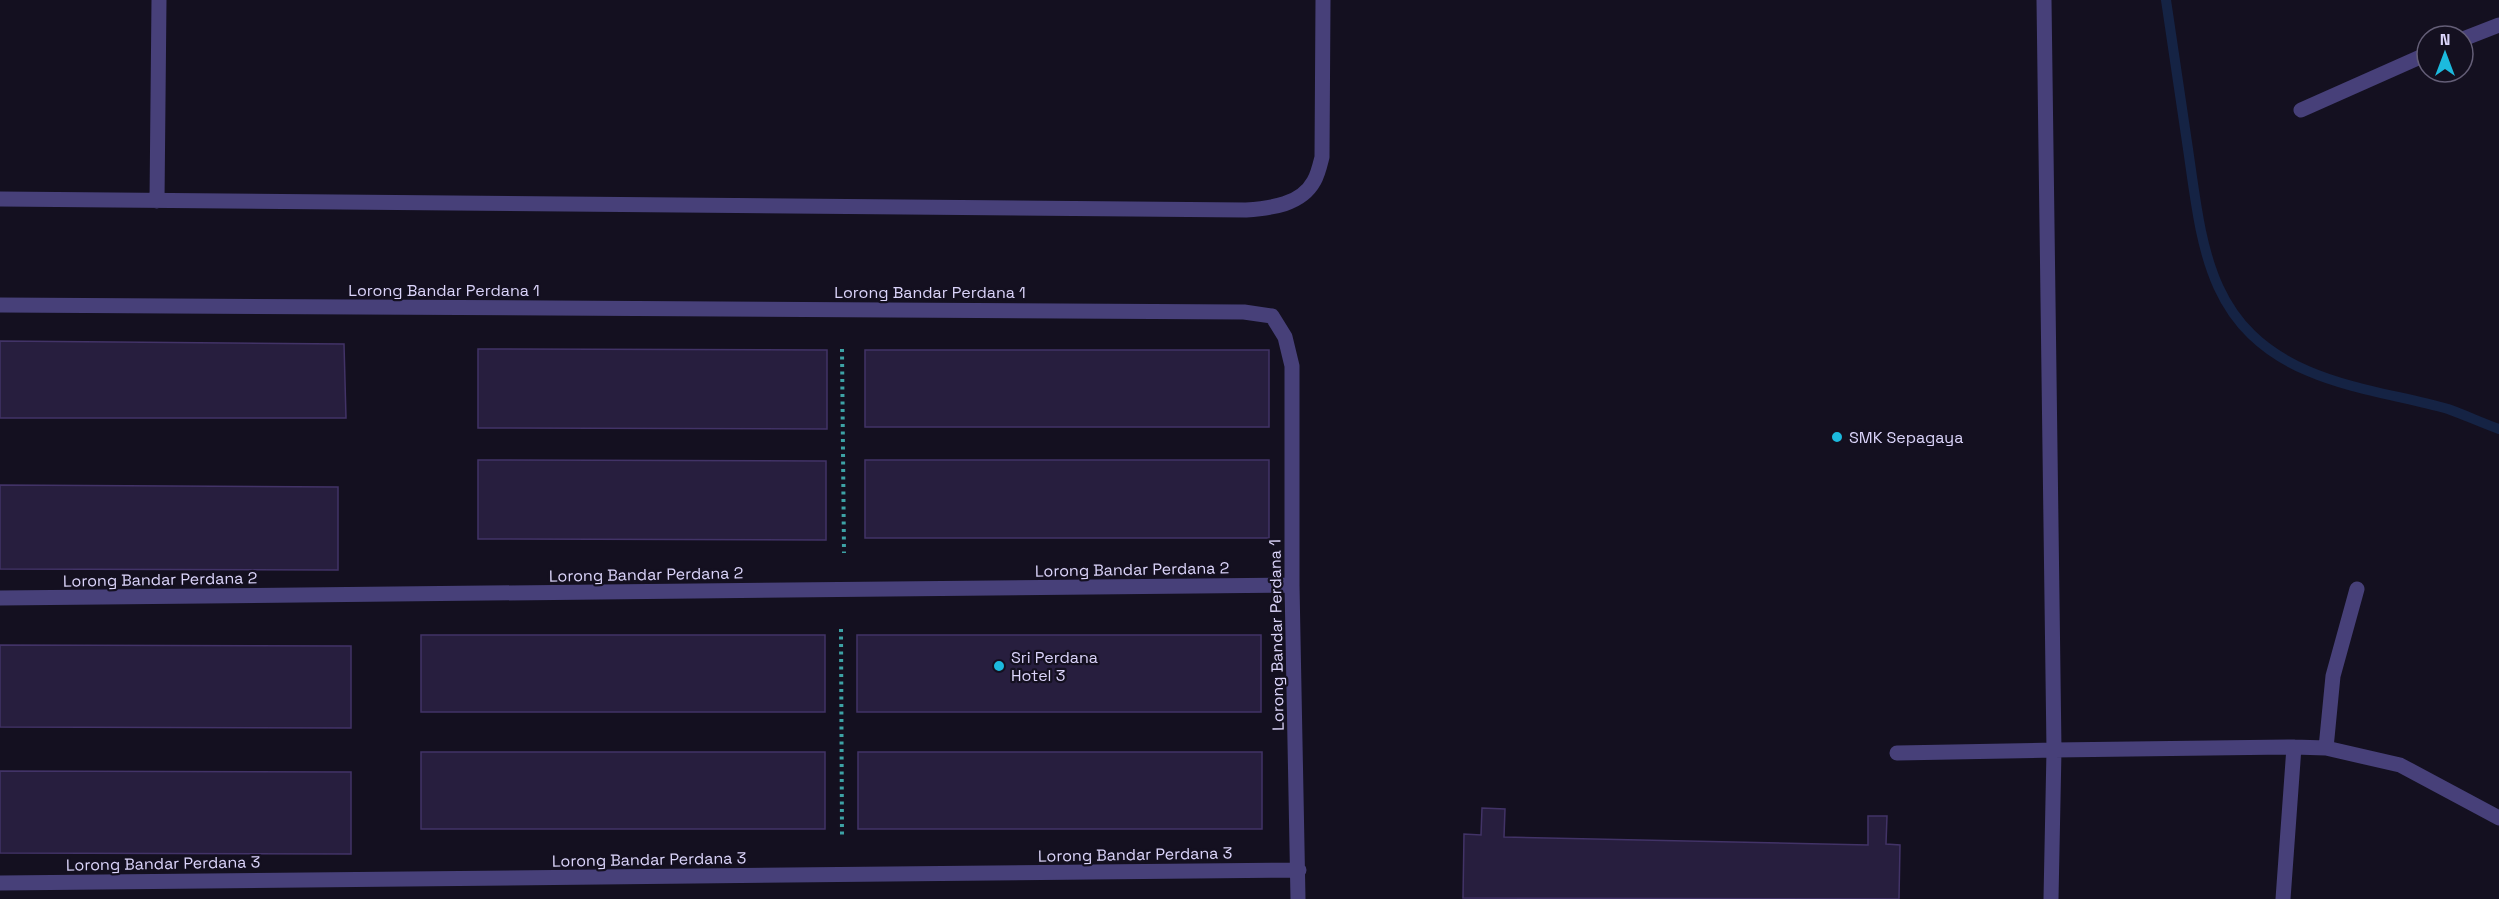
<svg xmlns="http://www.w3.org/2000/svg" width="2499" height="899" font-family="'Space Grotesk',sans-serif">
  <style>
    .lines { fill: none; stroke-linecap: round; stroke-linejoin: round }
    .stream { stroke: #152344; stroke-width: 10 }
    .building { fill: #271e3e; stroke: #423367; stroke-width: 1.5 }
    .path { stroke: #3da2a5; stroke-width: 4; stroke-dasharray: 3 4.5; stroke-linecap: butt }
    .service { stroke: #474079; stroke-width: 15 }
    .minor { stroke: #474079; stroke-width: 15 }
    .poi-dot { fill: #1cbade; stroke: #141020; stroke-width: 2 }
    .labels { text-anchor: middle; stroke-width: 4.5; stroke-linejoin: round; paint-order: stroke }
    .street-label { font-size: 16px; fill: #dbd4fa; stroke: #141020 }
    .poi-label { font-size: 16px; fill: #dbd4fa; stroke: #141020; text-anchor: start }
  </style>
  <rect width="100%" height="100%" fill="#141020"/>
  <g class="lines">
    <path class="stream" d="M2166,0c7,50 15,99 22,149 14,96 19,179 120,222 44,19 94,25 140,38 17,6 34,14 51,20"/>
  </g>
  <path class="building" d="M0,341l344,3 2,74h-346z
    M478,349l349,1v79l-349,-1z
    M865,350h404v77h-404z
    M478,460l348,1v79l-348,-1z
    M865,460h404v78h-404z
    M0,485l338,2v83l-338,-1z
    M421,635h404v77h-404z
    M857,635h404v77h-404z
    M0,645l351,1v82l-351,-1z
    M421,752h404v77h-404z
    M858,752h404v77h-404z
    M0,771l351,1v82l-351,-1z
    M1482,808l23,1 -1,28 364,8v-29h19l-1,28 14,1 -1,54 -436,-1 1,-64 17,1z"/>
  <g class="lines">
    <path class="path" d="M842,349l2,204
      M841,629l1,207"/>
    <path class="service" d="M2044,0l10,750 240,-3 32,1 74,17 99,53
      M2326,748l7,-72 24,-87
      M1897,753l157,-3 -3,149
      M2283,899l11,-152"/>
    <path class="minor" d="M2463,39l36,-14
      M2301,110l126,-56
      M0,199l1246,11c25,-2 55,-5 68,-29 4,-7 6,-16 8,-24l1,-157
      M157,201l2,-201
      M0,305l1244,7 28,4 13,21 7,29v219l6,314
      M0,598l1292,-13
      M0,883l1299,-13"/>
  </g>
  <g class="poi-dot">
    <circle cx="1837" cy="437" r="6"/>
    <circle cx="999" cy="666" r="6"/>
  </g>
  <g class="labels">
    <g class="street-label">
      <text x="444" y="296">Lorong Bandar Perdana 1</text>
      <text x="930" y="298">Lorong Bandar Perdana 1</text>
      <text transform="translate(1132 569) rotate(-1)" y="6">Lorong Bandar Perdana 2</text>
      <text transform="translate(646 574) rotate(-1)" y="6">Lorong Bandar Perdana 2</text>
      <text transform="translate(160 579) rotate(-1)" y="6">Lorong Bandar Perdana 2</text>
      <text transform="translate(1276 635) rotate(-91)" y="6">Lorong Bandar Perdana 1</text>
      <text transform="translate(1135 854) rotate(-1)" y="6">Lorong Bandar Perdana 3</text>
      <text transform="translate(649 859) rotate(-1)" y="6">Lorong Bandar Perdana 3</text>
      <text transform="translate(163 863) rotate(-1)" y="6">Lorong Bandar Perdana 3</text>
    </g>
    <g class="poi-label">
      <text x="1849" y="443">SMK Sepagaya</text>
      <text x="1011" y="663">Sri Perdana<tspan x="1011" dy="18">Hotel 3</tspan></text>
    </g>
  </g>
  <g transform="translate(2445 54)"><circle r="28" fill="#141020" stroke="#645e77" stroke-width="1.5"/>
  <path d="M0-4.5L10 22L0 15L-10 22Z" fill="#1cbade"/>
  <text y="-9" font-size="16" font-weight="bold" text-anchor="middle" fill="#dbd4fa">N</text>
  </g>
</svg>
